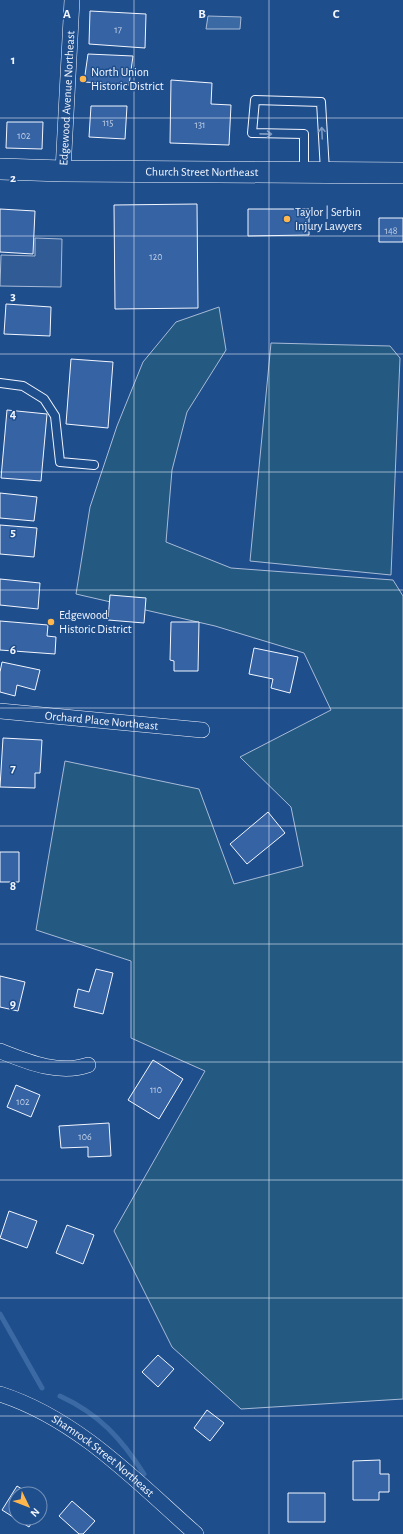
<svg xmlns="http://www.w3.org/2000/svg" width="403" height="1534" font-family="'Alegreya Sans',sans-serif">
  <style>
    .green { fill: #245a82; stroke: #a8bbd7 }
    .parking { fill: #305b95; stroke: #a8bbd7 }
    .water { fill: #3b69a3; stroke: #a8bbd7 }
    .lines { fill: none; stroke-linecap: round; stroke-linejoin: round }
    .stream { stroke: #3b69a3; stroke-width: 5 }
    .building { fill: #3563a3; stroke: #f2f6ff }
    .lane-casing { stroke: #f2f6ff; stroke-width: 10 }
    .street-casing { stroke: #f2f6ff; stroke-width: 16 }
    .secondary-casing { stroke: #f2f6ff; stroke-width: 22 }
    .lane { stroke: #1f4e8c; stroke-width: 8 }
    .street { stroke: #1f4e8c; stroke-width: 15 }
    .secondary { stroke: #1f4e8c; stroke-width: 21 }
    .oneway { stroke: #7e9ac0 }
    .grid { fill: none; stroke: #f2f6ff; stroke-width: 1; stroke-opacity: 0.55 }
    .poi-dot { fill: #ffb74d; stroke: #1f4e8c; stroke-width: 1.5 }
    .labels { text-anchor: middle; stroke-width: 3; stroke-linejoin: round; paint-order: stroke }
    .number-label { font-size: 10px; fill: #c3d1e8 }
    .poi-label { font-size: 12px; fill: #f2f6ff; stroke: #1f4e8c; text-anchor: start }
    .street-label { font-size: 12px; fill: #f2f6ff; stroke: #1f4e8c }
    .grid-label { font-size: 13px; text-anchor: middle; font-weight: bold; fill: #f2f6ff; stroke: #1f4e8c; stroke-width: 3; stroke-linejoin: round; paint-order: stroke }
  </style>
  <rect width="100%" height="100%" fill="#1f4e8c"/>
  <path class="green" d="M219,307l7,43 -39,62 -15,58 -6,72 65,26 162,12 10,16v803l-162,10 -69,-62 -58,-116 91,-160 -74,-33v-77l-95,-31 29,-169 134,28 35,95 69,-18 -12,-59 -51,-50 91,-47 -27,-57 -89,-27 -139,-32 14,-87 27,-81 26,-64 33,-40z
    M271,343l119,3 10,12 -9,217 -141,-14z"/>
  <path class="parking" d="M35,238l27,1 -1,48 -61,-1 1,-31 34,1z"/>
  <path class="water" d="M208,16l33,1 -1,12h-34z"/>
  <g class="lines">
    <path class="stream" d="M0,1314l42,74
      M60,1396c39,18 61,42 84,78"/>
  </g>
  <path class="building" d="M90,11l56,3 -1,34 -56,-4z
    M88,54l45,2 -4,29 -45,-3z
    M171,80l41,3 -1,21 20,1 -2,40 -59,-2z
    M91,106h36l-2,33 -36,-2z
    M7,122h36l-1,27 -36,-1z
    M197,204l1,104 -83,1 -1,-104z
    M0,209l35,2 -2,43 -33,-2z
    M248,209h61v26l-61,1z
    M379,218h24v24h-24z
    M6,304l45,3 -1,29 -46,-2z
    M71,359l42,3 -5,66 -42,-4z
    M7,410l40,4 -6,67 -40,-3z
    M0,493l37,4 -3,24 -34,-3z
    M0,525l37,3 -3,29 -34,-3z
    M0,579l40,4 -2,26 -38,-4z
    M110,595l36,3 -2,25 -36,-3z
    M0,621l48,4 -1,11 9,1 -1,17 -55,-4z
    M171,622h28l-1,49h-24v-10l-4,-1z
    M254,648l44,9 -8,36 -19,-5 2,-9 -24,-5z
    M2,662l38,8 -5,20 -18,-5 -2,11 -15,-4v-20z
    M3,738l39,2 -2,33h-5v15l-35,-1z
    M268,812l17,21 -38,31 -17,-20z
    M0,852h19v30h-19z
    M96,969l17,4 -10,41 -29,-7 4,-18 11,3z
    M0,976l25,6 -7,29 -18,-4z
    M153,1060l30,19 -24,40 -31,-19z
    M16,1085l24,10 -9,22 -24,-10z
    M109,1123l2,33 -23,1v-10l-27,1 -2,-22z
    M9,1211l28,10 -10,27 -27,-10z
    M67,1225l27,10 -11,29 -27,-11z
    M158,1355l16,14 -16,18 -16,-15z
    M207,1410l17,13 -14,18 -16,-13z
    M380,1460v14h9v18h-10v8h-26v-39z
    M17,1486l13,8h-14v24h19l-6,9 -27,-17z
    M288,1493h37v29h-37z
    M72,1501l23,20 -12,13h-4l-20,-18z"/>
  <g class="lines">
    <defs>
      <path id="lane" d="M304,172v-38l-52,-1 3,-33 66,2 4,69
        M0,383l23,3 21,13 11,17 5,46 34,3"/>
      <g id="street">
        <path id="s1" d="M63,171l9,-171"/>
        <path id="s2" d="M0,711l202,19"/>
        <path d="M0,1051c28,11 59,24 88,14"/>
        <path id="s3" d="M0,1394c78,25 136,87 196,140"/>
      </g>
      <g id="secondary">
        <path id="s4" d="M0,169l63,2 340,2"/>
      </g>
    </defs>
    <use href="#lane" class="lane-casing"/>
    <use href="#street" class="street-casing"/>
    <use href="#secondary" class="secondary-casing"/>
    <use href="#lane" class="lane"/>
    <use href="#street" class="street"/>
    <use href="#secondary" class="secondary"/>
  </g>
  <defs><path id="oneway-shaft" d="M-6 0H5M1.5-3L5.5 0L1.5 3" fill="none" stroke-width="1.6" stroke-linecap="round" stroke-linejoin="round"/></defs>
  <g class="oneway">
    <use href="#oneway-shaft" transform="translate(322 133) rotate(-93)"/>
    <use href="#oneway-shaft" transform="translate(266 134) rotate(1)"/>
  </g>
  <path class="grid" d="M134,0v1534M269,0v1534M0,118h403M0,236h403M0,354h403M0,472h403M0,590h403M0,708h403M0,826h403M0,944h403M0,1062h403M0,1180h403M0,1298h403M0,1416h403"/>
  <g class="poi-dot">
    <circle cx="83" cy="79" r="4"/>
    <circle cx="287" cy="219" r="4"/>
    <circle cx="51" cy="622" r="4"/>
  </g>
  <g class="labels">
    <g class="number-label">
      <text x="118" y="33">17</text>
      <text x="108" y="126">115</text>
      <text x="200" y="128">131</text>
      <text x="24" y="139">102</text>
      <text x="391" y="234">148</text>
      <text x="156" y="260">120</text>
      <text x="156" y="1093">110</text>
      <text x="23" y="1105">102</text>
      <text x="85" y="1140">106</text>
    </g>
    <g class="poi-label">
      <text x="91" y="76">North Union<tspan x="91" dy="14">Historic District</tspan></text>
      <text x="295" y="216">Taylor | Serbin<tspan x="295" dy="14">Injury Lawyers</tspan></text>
      <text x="59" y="619">Edgewood<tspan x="59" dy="14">Historic District</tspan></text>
    </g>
    <g class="street-label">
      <text dy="4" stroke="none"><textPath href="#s1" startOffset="73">Edgewood Avenue Northeast</textPath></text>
      <text dy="4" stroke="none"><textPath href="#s4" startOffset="202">Church Street Northeast</textPath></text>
      <text dy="4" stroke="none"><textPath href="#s2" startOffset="102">Orchard Place Northeast</textPath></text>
      <text dy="4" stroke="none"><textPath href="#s3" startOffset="121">Shamrock Street Northeast</textPath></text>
    </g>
  </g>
  <g class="grid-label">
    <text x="67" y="18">A</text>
    <text x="202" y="18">B</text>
    <text x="336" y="18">C</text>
    <text x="13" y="64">1</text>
    <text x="13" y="182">2</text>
    <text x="13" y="300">3</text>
    <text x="13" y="418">4</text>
    <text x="13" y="536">5</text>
    <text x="13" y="654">6</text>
    <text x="13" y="772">7</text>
    <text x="13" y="890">8</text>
    <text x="13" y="1008">9</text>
  </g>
  <g transform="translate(28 1506) rotate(133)"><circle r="19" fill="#1f4e8c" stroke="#7391ba"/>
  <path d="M0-3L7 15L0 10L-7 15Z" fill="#ffb74d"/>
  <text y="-6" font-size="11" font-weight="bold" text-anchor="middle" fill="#f2f6ff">N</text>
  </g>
</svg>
